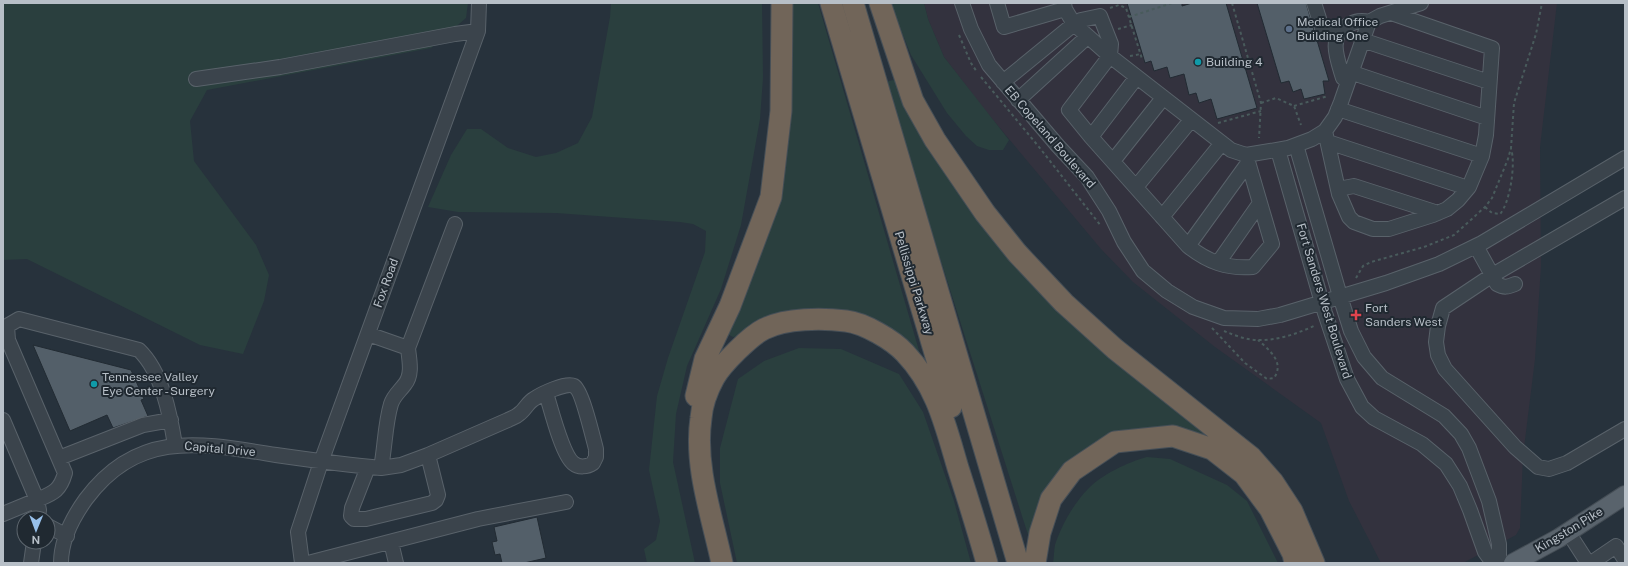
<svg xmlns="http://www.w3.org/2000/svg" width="1628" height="566" font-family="'Public Sans',sans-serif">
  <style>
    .medical { fill: #33323e }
    .green { fill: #2a3f3e }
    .building { fill: #535f69; stroke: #222b33 }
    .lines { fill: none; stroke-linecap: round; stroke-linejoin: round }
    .minor-casing { stroke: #59626a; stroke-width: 16 }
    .major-casing { stroke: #444d55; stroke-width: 20 }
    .highway-casing { stroke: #464f57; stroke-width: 23 }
    .path { stroke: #495b5c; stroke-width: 2; stroke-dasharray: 3 3; stroke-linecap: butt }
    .minor { stroke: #3b444c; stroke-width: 14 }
    .major { stroke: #59636c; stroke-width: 18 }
    .highway { stroke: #716559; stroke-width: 21 }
    .service-dot { fill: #5c6f8a; stroke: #202931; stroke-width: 1.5 }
    .culture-dot { fill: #0f9aa8; stroke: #202931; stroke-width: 1.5 }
    .health-dot { fill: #e0444e; stroke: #202931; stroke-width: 1.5 }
    .labels { text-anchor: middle; stroke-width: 4; stroke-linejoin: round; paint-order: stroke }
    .poi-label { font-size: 12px; fill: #b7bfc7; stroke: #202931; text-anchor: start }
    .street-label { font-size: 12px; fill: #b7bfc7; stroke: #202931 }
  </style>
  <rect width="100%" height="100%" fill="#27323c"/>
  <path class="medical" d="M924,3h633l-17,144 1,119 -6,93 -12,97 -3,72 -4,7 -53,28h-82l-32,-62 -28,-78 -106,-76 -82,-65 -32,-33 -118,-141 -39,-51 -16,-38z"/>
  <path class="green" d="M3,3h465l-2,15 -35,30 -224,42 -17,31 4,40 62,84 13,30 -5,26 -21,53 -43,-9 -173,-86 -24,1z
    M611,3h151l1,75 -3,41 -19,106 -20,64 -34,77 -11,48 -3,48 22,101h-48l-3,-14 12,-9 4,-19 -11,-51 8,-74 11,-38 37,-106 1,-21 -13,-7 -13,-2 -124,-9 -98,-1 -30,-5 23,-52 16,-26h14l27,19 28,9 20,-4 22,-10 14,-26 18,-100z
    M785,3h33l102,351 -40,-30 -147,13 -6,-3 49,-146z
    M890,3h34l4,16 16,38 65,83 -6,10h-14l-12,-4 -11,-10 -19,-23 -36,-58z
    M894,80l35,63 63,93 244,213 -74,-18 -56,12 -76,98 -146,-459z
    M799,348l42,1 58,25 24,38 31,89 17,62h-234l-17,-80v-35l18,-69 26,-18z
    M1147,457l23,2 57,26 20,16 31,62h-225c1,-6 1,-13 2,-18 6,-19 19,-42 33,-56 13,-14 40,-27 59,-32z"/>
  <path class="building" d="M1127,3h55v3l10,-3h34l31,105 -40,11 -6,-20 -12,4 -3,-10 -7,2 -5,-21 -14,4 -3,-11 -13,4 -3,-10 -6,2z
    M1257,3h49l23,78h-6l2,13 -21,5 -3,-10 -8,3 -4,-11 -8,2z
    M33,345l98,25 13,29 -3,1 7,16 -35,12 -6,-13 -37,16z
    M537,517l9,41 -22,5h-22l-2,-9 -5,1 -3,-13 5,-1 -3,-14z"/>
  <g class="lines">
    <defs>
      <path id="minor" d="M962,3l9,26 18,36 69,81 29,31 22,34 15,31 19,29 24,20 26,16 31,11 34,1 22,-4 106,-32 53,-19 43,-21 143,-85
        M997,3l7,24 61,-18
        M1064,3l1,6 9,15 7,-4 19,-4 11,28 -1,12 121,94 15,5 42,-7 24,-9 13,-8 10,-14 6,-15 28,-80 11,-6 41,-13
        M1314,3l8,25 16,6
        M1362,40l127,42
        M1341,69l146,49
        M1343,78c-5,-17 -16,-42 5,-53 8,-4 13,-5 21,-3
        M196,79l84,-12 175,-33 23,-3
        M1003,82l71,-58 36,32 -41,54 22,27 97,109c20,16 39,23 65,21l19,-23 -26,-89
        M1018,100l69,-63
        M1338,109l144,47
        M1325,131l14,63 10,23 5,5 19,7h16l44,-14 14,-6 11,-9 11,-13 13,-31 4,-21 6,-87 -101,-35
        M1091,137l45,-59
        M1328,142l140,46
        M1296,145l44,151 11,35 13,26 18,21 62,38 17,18 8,14 20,53 10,43v19
        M1278,150l47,163 22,66 15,28 12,11 48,26 24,20 14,22 10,24 15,42 8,11
        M1113,161l50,-63
        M1136,187l55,-67
        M1338,189l16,-3 84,27
        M1625,198l-134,78 -48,32 -5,18 -2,16 2,13 7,14 70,78 23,20 11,2 18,-6 58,-34
        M1162,217l60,-74
        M1188,246l60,-83
        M1476,246l21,38c7,4 11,3 18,0
        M1218,263l42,-60
        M408,348l47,-124
        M3,420l34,80 -34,14
        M428,455l80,-35c4,-2 8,-3 11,-6 6,-4 9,-12 15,-15 7,-5 32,-17 40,-13 8,4 19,52 22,63v8l-3,6c-6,4 -14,5 -20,0 -11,-9 -22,-54 -27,-70
        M59,458l84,-33 28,-5
        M368,467l-16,41 -1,8 3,3h12l66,-16 4,-3 2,-5 -10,-40 -27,10 -20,3
        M38,518l1,-8 -2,-10c16,-7 23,-9 28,-27l-57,-133 -1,-14 12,-7 120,31c23,22 31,64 36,95
        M48,526l19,10
        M1568,532l20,31
        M391,542l5,21
        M31,563l3,-21
        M61,563c0,-22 12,-46 25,-64 52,-70 115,-56 190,-44 35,5 70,10 105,13 4,-21 4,-44 10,-64 3,-9 9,-13 14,-20 8,-10 4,-25 3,-36l-40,-14
        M302,563l-4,-31 23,-70 157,-431 1,-28
        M308,563l170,-44 88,-17
        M1591,563l25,-17 9,14"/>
      <path id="major" d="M1513,563l46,-25 66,-43"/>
      <path id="highway" d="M831,3l120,404
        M853,3l165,560
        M880,3l33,98 22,39 50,73 32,40 47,50 51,46 136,108 22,25 19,29 22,52
        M696,396l9,-37 25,-53 41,-109 10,-86 1,-108
        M722,563c-10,-47 -28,-97 -21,-145 1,-13 7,-29 13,-40 8,-14 36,-42 50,-49 22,-11 58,-11 82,-8 18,2 47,19 59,32 32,34 40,71 53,115 10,31 20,63 29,95
        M1035,563l5,-30 11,-34 21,-28 43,-29 58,-6 39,13 32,25 26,35 23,45 2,9"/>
    </defs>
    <use href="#minor" class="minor-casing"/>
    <use href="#major" class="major-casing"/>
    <use href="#highway" class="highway-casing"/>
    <path class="path" d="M1232,3l29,100 -2,35
      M1110,8l9,-3 7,3 16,51
      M1129,17l43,-14
      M1118,29l14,-4
      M959,35l12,28 6,9
      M1130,56l11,-2
      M981,77l58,70 62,79
      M1261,103l15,-5 18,8 7,19
      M1294,106l34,-10
      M1218,123l43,-12
      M1485,207l7,6 8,1c10,-11 16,-51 11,-65
      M1356,278l7,-12 8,-4 53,-15 30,-12 31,-28 7,-9 16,-39 3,-11 3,-45 22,-69 6,-31
      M1212,328l33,35 22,16 7,-1c11,-16 -5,-28 -16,-38
      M1224,331c10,4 22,9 34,9 19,1 41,-7 58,-15"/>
    <use href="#minor" class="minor"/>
    <use href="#major" class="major"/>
    <use href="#highway" class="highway"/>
  </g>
  <circle class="service-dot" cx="1289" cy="29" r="4"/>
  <g class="culture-dot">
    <circle cx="1198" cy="62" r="4"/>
    <circle cx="94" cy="384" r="4"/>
  </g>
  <path class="health-dot" d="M1354 309h4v4h4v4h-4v4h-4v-4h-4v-4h4z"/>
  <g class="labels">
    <g class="poi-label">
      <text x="1297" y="26">Medical Office<tspan x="1297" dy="14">Building One</tspan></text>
      <text x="1206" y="66">Building 4</text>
      <text x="1365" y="312">Fort<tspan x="1365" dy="14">Sanders West</tspan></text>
      <text x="102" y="381">Tennessee Valley<tspan x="102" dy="14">Eye Center - Surgery</tspan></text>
    </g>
    <g class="street-label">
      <text transform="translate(1050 137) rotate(49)" y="4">EB Copeland Boulevard</text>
      <text transform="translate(386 283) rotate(-70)" y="4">Fox Road</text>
      <text transform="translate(914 283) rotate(73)" y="4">Pellissippi Parkway</text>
      <text transform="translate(1324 301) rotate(73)" y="4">Fort Sanders West Boulevard</text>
      <text transform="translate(220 449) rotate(5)" y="4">Capital Drive</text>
      <text transform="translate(1569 530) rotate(-31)" y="4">Kingston Pike</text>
    </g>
  </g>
  <rect width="1628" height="566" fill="none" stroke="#b7bfc7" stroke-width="8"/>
  <g transform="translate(36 530) rotate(181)"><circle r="19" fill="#202931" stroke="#5c656d"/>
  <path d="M0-3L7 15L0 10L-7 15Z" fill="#98c1ec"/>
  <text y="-6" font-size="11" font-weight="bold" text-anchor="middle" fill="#b7bfc7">N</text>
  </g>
</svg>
